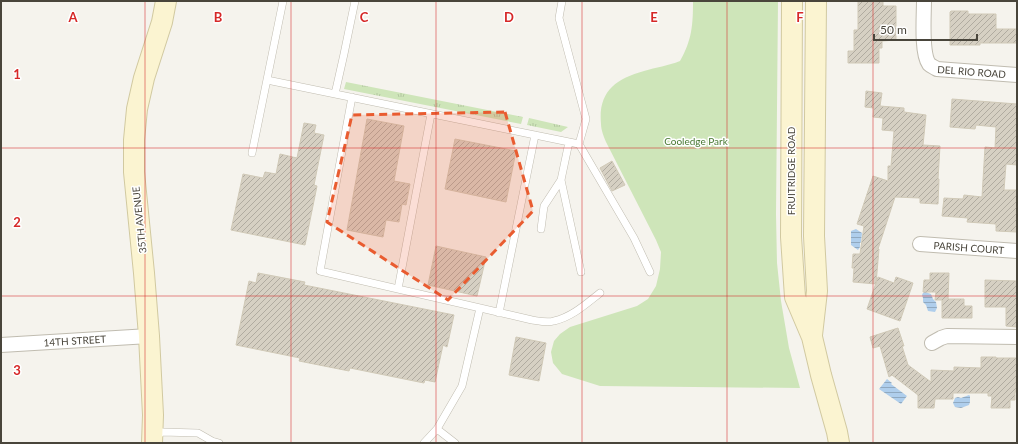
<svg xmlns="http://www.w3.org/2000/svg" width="1018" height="444" font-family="Lato,sans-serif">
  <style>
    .grass { fill: url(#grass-tufts) }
    .green { fill: #cee5b9 }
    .water { fill: url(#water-rules) }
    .building { fill: url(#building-hatch); stroke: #d0c9b7 }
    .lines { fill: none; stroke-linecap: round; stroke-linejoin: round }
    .lane-casing { stroke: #c0bcb0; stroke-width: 8 }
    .street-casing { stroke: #c0bcb0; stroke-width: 16 }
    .secondary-casing { stroke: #d1c9a0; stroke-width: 22 }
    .lane { stroke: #fff; stroke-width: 7 }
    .street { stroke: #fff; stroke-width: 14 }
    .secondary { stroke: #fbf4d1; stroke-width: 20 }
    .marked { fill: #e95c30; fill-opacity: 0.2; stroke: #e95c30; stroke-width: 3; stroke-dasharray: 8 5; stroke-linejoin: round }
    .grid { fill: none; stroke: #d62828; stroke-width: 1; stroke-opacity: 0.55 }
    .labels { text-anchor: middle; stroke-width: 3; stroke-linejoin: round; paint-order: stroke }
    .street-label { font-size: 10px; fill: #49453b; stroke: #fff }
    .park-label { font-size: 10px; fill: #467831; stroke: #fff }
    .grid-label { font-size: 13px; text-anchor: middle; font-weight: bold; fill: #d62828; stroke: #fff; stroke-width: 3; stroke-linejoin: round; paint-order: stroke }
  </style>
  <defs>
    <pattern id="grass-tufts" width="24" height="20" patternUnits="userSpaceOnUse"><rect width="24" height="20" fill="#cee5b9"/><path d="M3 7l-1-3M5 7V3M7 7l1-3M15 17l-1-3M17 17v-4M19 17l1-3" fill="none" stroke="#b2c6a0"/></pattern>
    <pattern id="water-rules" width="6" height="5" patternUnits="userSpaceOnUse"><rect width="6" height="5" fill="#afceec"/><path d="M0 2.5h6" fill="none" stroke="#90a9c0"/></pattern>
    <pattern id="building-hatch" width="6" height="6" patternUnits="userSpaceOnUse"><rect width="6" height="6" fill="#d6d0c3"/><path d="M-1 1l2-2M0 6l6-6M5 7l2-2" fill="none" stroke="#b0aba0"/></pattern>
  </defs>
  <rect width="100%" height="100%" fill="#f5f3ed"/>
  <path class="grass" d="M346,82l177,35 -2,7 -177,-35z
    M529,118l39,9 -7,5 -34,-7z"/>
  <path class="green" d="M693,1h85l-2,213 1,49 4,38 8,47 11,40 -200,-2 -38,-12 -9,-11 -2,-11 3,-11 6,-7 10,-7 67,-21 11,-7 8,-13 4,-17 1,-17 -5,-12 -50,-98c-2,-5 -5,-12 -5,-18 -3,-32 14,-45 43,-53 12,-4 24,-5 36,-10 12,-21 13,-36 13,-60z"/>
  <path class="water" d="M856,229l6,4 -1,9 -1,1v4l-2,3 -7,-5v-14z
    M925,292l6,2 2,5 3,3 1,6 -2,4 -7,-1 -2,-6 -3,-3v-4l-1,-3 1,-2z
    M887,379l5,4 -1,1 16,12 -6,8 -22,-15z
    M969,395l1,1v6l-1,3 -8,3 -6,-1 -2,-4 2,-5 3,-1 3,1z"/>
  <path class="building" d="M858,1h25v5h13v34l-14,1v7h-3v15h-31v-12h6v-21h4z
    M951,11h17v3h28v15h21v14h-37v2h-30v-33z
    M866,91l16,2 -2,13 24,2v4l22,3 -3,30 17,1 -2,33h1l-1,25 -18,-1v-5l-25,-1 -17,52h1l-3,35 -23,-2 1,-14h-2l1,-14h7l4,-28 -7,-2 16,-48 15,5v-15h3l3,-35 -12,-1 1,-12 -10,-1 1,-9 -9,-1z
    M952,99l65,5v61l-11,-1 -2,26h13v42l-21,-1v-7l-29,-2 1,-4 -26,-2 2,-18 19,1 1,-4 18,2 3,-50 10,1 1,-21 -20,-2 -1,4 -25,-2z
    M367,119l37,7 -10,55 16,3 -4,21 -4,-1 -3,18 -13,-2 -3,17 -36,-7z
    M304,123l12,2 -2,8 10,2 -10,50 3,1 -12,59 -74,-15 12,-56 20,4 2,-6 11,2 4,-20 17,4z
    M455,139l61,12 -10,51 -61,-13z
    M612,161l13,24 -13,6 -12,-23z
    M436,246l50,11 -9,39 -49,-11z
    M258,273l47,9 -1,3 150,30 -7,32 -4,-2 -8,37 -10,-2 -1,3 -74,-15 -1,3 -50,-10 1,-3 -64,-13 13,-64 7,2z
    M930,273h19l-1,26h16v7h8v12h-30v-18h-7l1,-8h-13l1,-12h6z
    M878,277l16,6 2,-6 17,6 -13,38 -33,-12z
    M985,280l32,1v46l-11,-1v-19h-21z
    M898,328l6,18h-2l6,19 23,17v-12l23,1v-4l27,1v-11h15v1h21l-1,34h-1v8h-5v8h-19l1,-12h-4v-3h-35v6h-18l-1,9h-16v-13l-26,-20 -3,2 -9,-31 -7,2 -3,-11z
    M516,337l30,6 -7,38 -30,-6z"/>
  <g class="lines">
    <defs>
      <path id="lane" d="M562,1l-3,17 27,101 -7,25
        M267,80l302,62 10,2 55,94 16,34
        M335,94l9,-40 11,-53
        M352,97l-32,174 212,49c7,1 15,3 22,1 18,-4 32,-17 46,-28
        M569,142l-8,38 20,92
        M252,153l31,-152
        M541,229l3,-23 17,-26
        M398,289l33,-175
        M499,313l36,-178
        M437,429l18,14
        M155,438l7,-6 36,1 14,8 7,2
        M424,443l13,-14 25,-43 18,-78"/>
      <g id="street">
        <path id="s1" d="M924,1c0,14 -3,52 5,63 2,2 5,3 8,5l80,6"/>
        <path id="s2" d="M920,244l97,7"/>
        <path d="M932,343l9,-5 6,-2 70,1"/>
        <path id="s3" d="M1,345l148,-9"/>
      </g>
      <path id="secondary" d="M792,1l-1,236 4,60 17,40 9,38 16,57 2,11
        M812,335l5,-44 -3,-55 2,-235
        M152,443l1,-28 -4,-79 -5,-63 -10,-101v-32l3,-31 7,-31 18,-56 4,-21"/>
    </defs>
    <use href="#lane" class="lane-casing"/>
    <use href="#street" class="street-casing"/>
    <use href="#secondary" class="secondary-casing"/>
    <use href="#lane" class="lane"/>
    <use href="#street" class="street"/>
    <use href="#secondary" class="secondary"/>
  </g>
  <path class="marked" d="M505,112l28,99 -85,89 -121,-78 25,-107z"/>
  <path class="grid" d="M145,1v442M291,1v442M436,1v442M582,1v442M727,1v442M873,1v442M1,148h1016M1,296h1016"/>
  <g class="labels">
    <g class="street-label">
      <text dy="4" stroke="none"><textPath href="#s1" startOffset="108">DEL RIO ROAD</textPath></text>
      <text transform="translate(791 171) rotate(-90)" y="4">FRUITRIDGE ROAD</text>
      <text transform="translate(139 220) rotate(-96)" y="4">35TH AVENUE</text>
      <text dy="4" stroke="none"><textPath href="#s2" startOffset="49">PARISH COURT</textPath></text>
      <text dy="4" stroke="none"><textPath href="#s3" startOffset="74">14TH STREET</textPath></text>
    </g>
    <g class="park-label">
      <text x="696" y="145">Cooledge Park</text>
    </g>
  </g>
  <g class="grid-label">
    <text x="73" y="22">A</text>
    <text x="218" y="22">B</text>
    <text x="364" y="22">C</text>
    <text x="509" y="22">D</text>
    <text x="654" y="22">E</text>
    <text x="800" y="22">F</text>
    <text x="17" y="79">1</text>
    <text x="17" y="227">2</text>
    <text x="17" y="375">3</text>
  </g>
  <rect width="1018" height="444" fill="none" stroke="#49453b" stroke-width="4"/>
  <path d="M874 34v6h103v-6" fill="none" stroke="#49453b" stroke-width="2"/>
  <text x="880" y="34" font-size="12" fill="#49453b" stroke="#ffffff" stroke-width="3" paint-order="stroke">50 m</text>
</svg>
